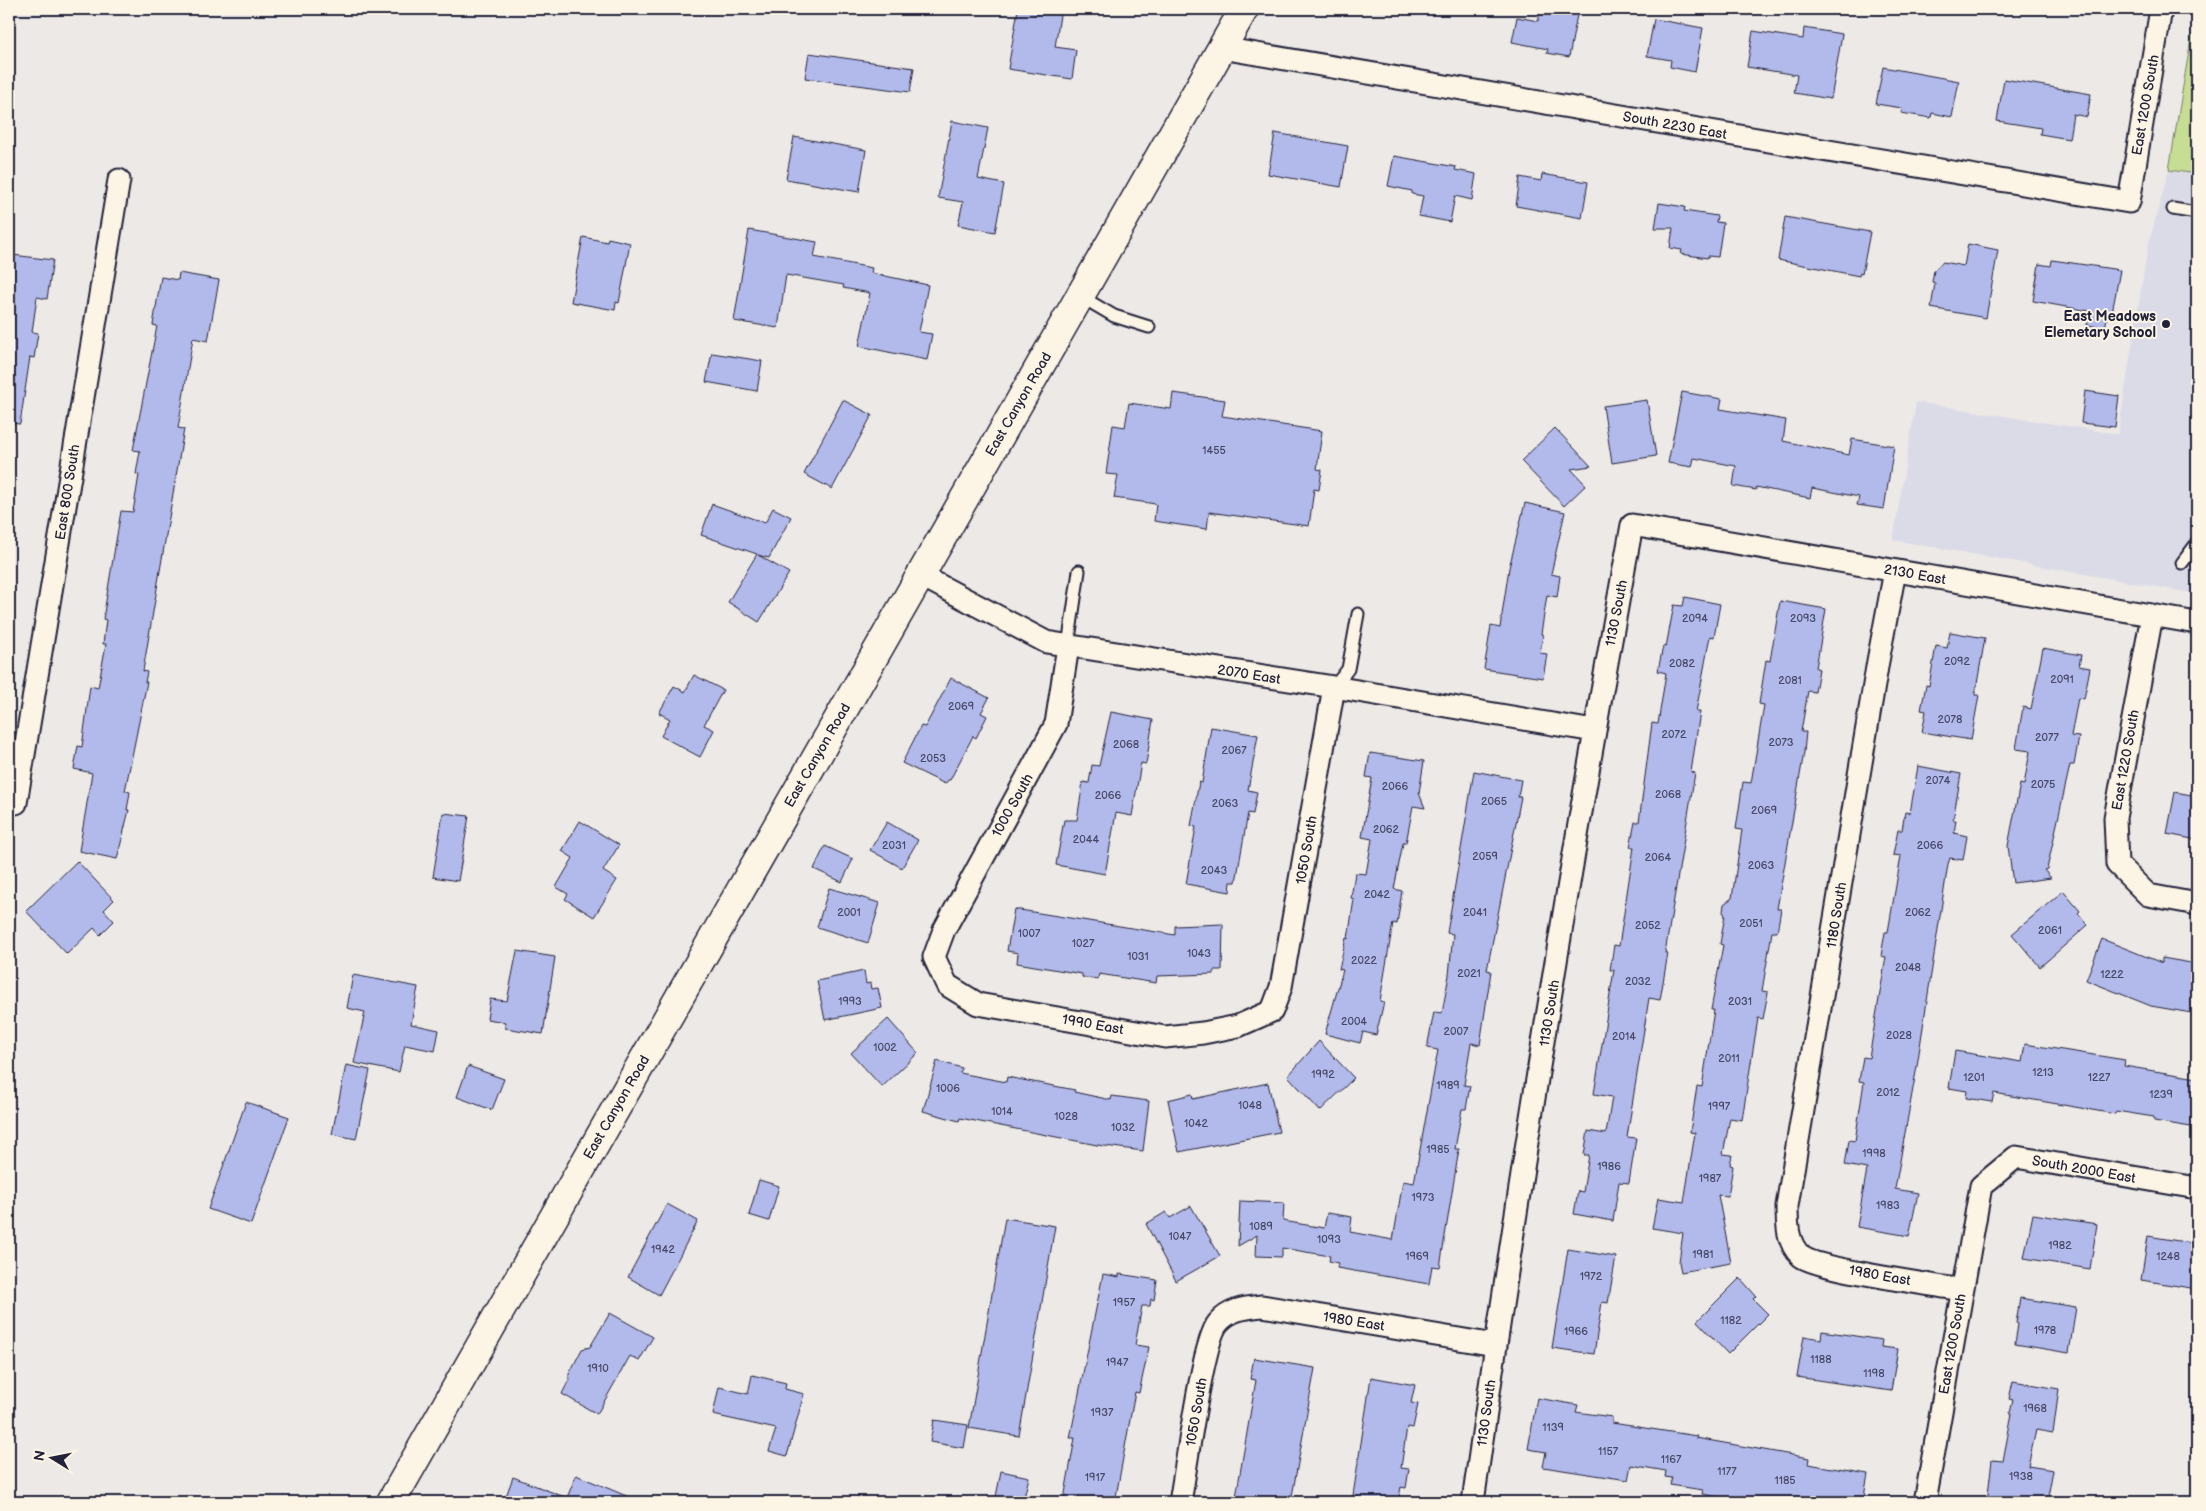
<svg xmlns="http://www.w3.org/2000/svg" width="2206" height="1511" font-family="'Balsamiq Sans',sans-serif">
  <style>
    .built { fill: #dbdbe8 }
    .green { fill: #c6dd93; stroke: #748067 }
    .building { fill: #b2baeb; stroke: #22223b }
    .lines { fill: none; stroke-linecap: round; stroke-linejoin: round }
    .lane-casing { stroke: #22223b; stroke-width: 15 }
    .street-casing { stroke: #22223b; stroke-width: 25 }
    .secondary-casing { stroke: #22223b; stroke-width: 31 }
    .lane { stroke: #fcf5e5; stroke-width: 11 }
    .street { stroke: #fcf5e5; stroke-width: 21 }
    .secondary { stroke: #fcf5e5; stroke-width: 28 }
    .poi-dot { fill: #22223b; stroke: #fcf5e5; stroke-width: 2 }
    .labels { text-anchor: middle; stroke-width: 4; stroke-linejoin: round; paint-order: stroke }
    .number-label { font-size: 11px; fill: #464867 }
    .street-label { font-size: 14px; fill: #22223b; stroke: #fcf5e5 }
    .poi-label { font-size: 14px; font-weight: bold; fill: #22223b; stroke: #fcf5e5; text-anchor: end }
  </style>
  <rect width="100%" height="100%" fill="#ede9e6"/>
  <filter id="ink" filterUnits="userSpaceOnUse"><feTurbulence type="fractalNoise" baseFrequency=".02" numOctaves="2"/><feDisplacementMap in="SourceGraphic" scale="10" xChannelSelector="R" yChannelSelector="G"/><feConvolveMatrix kernelMatrix="1 2 1 2 8 2 1 2 1" color-interpolation-filters="sRGB"/></filter>
  <g filter="url(#ink)">
    <path class="built" d="M2197,9v585l-304,-54 23,-138 202,32 30,-188 21,-76z"/>
    <path class="green" d="M2196,9h1v165l-28,-4z"/>
    <path class="building" d="M1018,9h43l-6,38 21,3 -4,29 -64,-10z
      M1541,9l36,6 -8,42 -22,-4 1,-4 -36,-7 5,-25 21,4z
      M1654,19l49,9 -8,44 -25,-5 1,-7 -24,-4z
      M1804,28l38,6 -11,65 -37,-6 3,-18 -50,-8 6,-36 50,8z
      M809,53l105,15 -4,24 -105,-14z
      M1883,67l76,14 -7,36 -20,-4 -1,5 -30,-5 1,-5 -26,-4z
      M2004,79l87,15 -4,23 -14,-3 -4,25 -29,-5 1,-6 -44,-7z
      M952,121l36,7 -10,51 26,5 -9,48 -37,-7 5,-23 -25,-4z
      M1275,133l73,13 -7,41 -73,-13z
      M794,137l72,13 -7,42 -73,-13z
      M1394,156l62,11 -1,3 21,4 -4,26 -17,-4 -5,26 -31,-6 4,-20 -11,-2v-3l-24,-5z
      M1542,174l46,8 -6,36 -66,-12 4,-29 21,4z
      M1659,203l26,4 -1,4 33,5 -1,6 7,1 -5,34 -10,-1 -1,2 -26,-4 1,-4 -12,-2 3,-20h-18z
      M1785,217l85,15 -8,42 -2,-1 -1,3 -81,-16z
      M749,230l68,12 -3,15 58,11 -1,5 57,12 -9,47 13,2 -5,26 -68,-14 11,-53 -27,-5 1,-3 -58,-10 -8,53 -44,-7z
      M583,237l24,5 1,-4 22,5 -11,60 -3,-1 -1,8 -44,-8z
      M1968,244l30,6 -12,68 -55,-10 4,-25 -3,-1 2,-12 9,-8 21,4z
      M13,255l40,5 -6,39 -10,-2 -5,35 6,1 -4,25 -4,-1 -10,67 -11,-1v-137z
      M2052,260l68,10 -8,43h-4l-3,15 -18,-3 2,-14 -56,-10 6,-37 12,2z
      M179,273l40,7 -11,61 -15,-3 -15,90 6,1 -41,242 4,1 -2,10h2l-22,109 5,1 -3,18h2l-12,49 -38,-8 13,-78 -18,-4 4,-23 4,1 8,-61 8,2 8,-44h-3l3,-24 -3,-1 18,-108 12,1 6,-37 -3,-1 4,-23 -7,-1 24,-124 -4,-1 8,-48 17,3z
      M712,353l50,8 -5,30 -51,-9z
      M2085,391l34,5 -4,31 -34,-4z
      M1682,392l40,7 -2,10 66,11 -3,21 66,14 3,-16 42,7 -10,63 -27,-4 2,-8 -47,-9 -2,10 -54,-11v3l-23,-4 3,-20 -42,-8 -2,9 -24,-4z
      M1173,393l52,7 -3,16 100,15 -5,38 5,1 -3,20 -5,-1 -5,37 -100,-14 -2,17 -27,-4 -26,-4 2,-17 -42,-6 4,-23 -12,-1 7,-49 12,2 4,-24 42,6z
      M843,400l29,15 -40,74 -28,-15z
      M1647,400l9,56 -44,7 -9,-57z
      M1555,428l36,38 -20,3 15,16 -22,21 -43,-45z
      M1525,503l40,9 -14,62 9,2 -3,21 -10,-2 -6,39 2,1 -3,18 7,1 -4,24 -59,-9 7,-43 9,2 9,-60z
      M712,504l53,19 8,-15 18,9 -22,41 -11,-3 31,18 -30,49 -31,-20 29,-48 -56,-19z
      M1685,597l35,7 -6,33 -4,-1 -14,76h4l-9,60 4,1 -30,180h3l-8,47 -11,-2 -22,139 9,1 -7,45 -10,-1 -6,39 -39,-7 4,-23 5,1 6,-37h-5l4,-24 18,3 6,-37 -18,-3 20,-124h-4l4,-25 5,1 15,-99h-4l5,-25h4l13,-99 6,1 8,-51 -8,-2 5,-25 3,1 8,-42 9,1z
      M1780,601l46,8 -10,59 3,1 -4,23 -7,-1 -7,41h5l-2,20 -27,157h4l-4,23h-5l-7,41 -3,18 6,1 -5,27 -5,-1 -16,102 -12,-2 -7,36 9,1 -2,10 3,1 -5,30 -10,-1 13,68 -50,9 -2,-10 4,-29 -31,-5 6,-30 26,4 11,-69 -5,-1 7,-46 5,1 12,-77h-3l12,-65 -3,-1 5,-29 -2,-3 1,-8 8,-6 10,-68 -6,-1 7,-47 8,1 13,-78 -5,-1 7,-44 4,1z
      M1950,632l35,6 -10,57h4l-8,45 -49,-8 4,-21 -5,-1 5,-25 3,1 7,-40 11,2z
      M2043,648l38,7 -2,11 11,2 -6,31 -6,-1 -7,38 8,1 -5,28h-4l-23,104 -3,1 7,8 -38,5 -5,-37 12,-62 4,1 6,-34 -14,-2 7,-42 8,2z
      M694,675l29,15 -19,35 10,5 -14,27 -39,-21 9,-17 -11,-6 15,-27 11,6z
      M951,678l38,20 -8,15 6,3 -11,22 -3,-2 -23,44h-2l-3,4 -43,-21 19,-37 4,1z
      M1111,712l42,8 -7,44 -5,-1 -9,53 -16,-3 -11,61 -49,-9 8,-45h13l6,-38 6,1 3,-18 7,1z
      M1211,727l47,8 -10,55 9,2 -4,22 -5,-1 -12,69h-5l-1,10 -44,-8 10,-57 -5,-1 8,-44 3,1z
      M1370,753l54,8 -5,32 6,15 -12,-2 -7,37h-3l-9,46 8,2 -5,33 -4,-1 -13,78 4,1 -8,33 -13,-3 -3,11 -35,-9 18,-64 -4,-1 7,-31 2,1 6,-40 -3,-1 4,-25 11,1 6,-35 -10,-2 10,-59 -6,-1z
      M1918,766l43,8 -8,46h3l-2,13 13,3 -4,24 -13,-2 -2,6 -31,202 -22,123 23,4 -9,43 -52,-9 10,-58 -22,-4 4,-25 6,1 9,-59 -5,-1 4,-24 6,1 17,-101 -5,-1 4,-24h3l13,-76 -8,-1 5,-25h4l3,-18 5,1z
      M1474,771l47,9 -3,17h3l-34,173 4,1 -11,74 -9,-2 -7,42 6,1 -4,23h-4l-7,40h4l-19,118 -8,-1 -3,18 -92,-16 1,-5 -9,-2 1,-5 -48,-8v9l-26,-1 1,-21 -19,11 2,-45 44,2 -1,18 41,7 3,-15 25,4 -2,15 43,8 10,-59 11,2 24,-133 -11,-2 7,-36 8,1 7,-38 4,-41 -6,-1z
      M2175,792l22,4v44l-30,-6z
      M443,813l26,3 -11,65 -25,-4z
      M580,821l39,24 -16,26 14,9 -23,37 -29,-18 3,-5 -12,-7 17,-29 -11,-7z
      M887,822l31,18 -16,28 -32,-18z
      M825,846l28,13 -11,23 -28,-13z
      M77,861l37,39 -10,10 10,11 -14,14 -6,-7 -27,26 -41,-43z
      M829,888l51,15 -12,40 -51,-16z
      M2063,891l17,20 -2,2 10,12 -48,42 -28,-33z
      M1014,909l161,26v-9l48,-2 -1,46h-8v4l-57,2 -1,7 -57,-9 -1,5 -16,-2v-3l-65,-11 1,-10 -11,-2z
      M2102,939l60,24v-5l35,6v50l-46,-8 -65,-26z
      M517,951l38,6 -12,77 -38,-6v-6l-18,-3 3,-20 17,2z
      M864,971l2,13 4,-1 1,6 7,-1 4,20 -57,12 -8,-39z
      M353,975l65,12 -7,37 28,6 -4,21 -30,-6 -6,27 -45,-9 11,-51 -18,-4z
      M888,1019l30,34 -36,34 -31,-34z
      M1319,1041l35,37 -34,33 -32,-35z
      M2025,1044l100,16 -1,6 73,12v50l-43,-7v-4l-38,-6 -1,3 -121,-21 -2,9 -26,-4 1,-7 -18,-3 6,-37 67,11z
      M937,1061l25,7 -2,5 46,9 1,-5 68,13 -1,2 37,8 1,-4 37,5 -6,50 -46,-6 -137,-27 -1,3 -36,-10z
      M346,1065l24,5 -14,69 -24,-5z
      M468,1066l36,13 -12,31 -35,-13z
      M1268,1083l11,49 -100,20 -11,-52 24,-6 1,5z
      M246,1102l43,15 -38,107 -43,-15z
      M759,1180l20,6 -10,35 -20,-6z
      M667,1204l31,17 -39,74 -31,-18z
      M1191,1206l29,50 -44,25 -30,-57 20,-12 4,6z
      M2033,1214l64,10 -7,45 -66,-11z
      M1005,1218l50,8 -36,210 -50,-8z
      M2148,1236l49,8v45l-56,-9z
      M1568,1249l48,8 -8,46 -6,-1 -8,52 -42,-6z
      M1103,1274l16,3v-3l38,6 -3,20 -3,-1 -1,7h-8l-7,39 14,2 -10,46 -4,-1 -20,110h-34l-17,-3 11,-61h-5z
      M1740,1278l16,18 -3,3 15,15 -40,40 -31,-33z
      M2020,1298l56,9 -7,46 -54,-9 3,-20 -2,-1z
      M610,1313l43,24 -14,24 -9,-5 -33,58 -35,-20 7,-14v-6l13,-25 8,-2z
      M1822,1331l60,9 -1,7 17,2 -7,42 -94,-14 7,-41 17,3z
      M1254,1358l61,10 -24,134h-53l1,-5h-3l20,-117 -6,-1z
      M752,1375l34,8 -1,6 19,5 -17,62 -18,-5 7,-22 -63,-14 6,-28 29,7z
      M1371,1377l44,8 -4,18 7,1 -5,24 -6,-1 -6,41 8,1 -3,19 -5,-1 -3,15h-46z
      M2013,1381l46,8 -6,44 -17,-3 -8,36 25,4 -6,32h-60l5,-42 11,1 9,-48h-2l3,-13 -4,-1z
      M1537,1398l41,7 -2,7 36,5v6l85,13 -1,2 113,20 -1,6 60,10 -5,28h-115l-46,-8 1,-4 -33,-5 2,-7 -7,-1 1,-6 -35,-6 -3,15 -85,-13 3,-15 -18,-3z
      M934,1420l34,5 -4,23 -34,-6z
      M1001,1471l28,6 -6,25h-28z
      M576,1475l65,27h-137l9,-25 54,21z"/>
    <g class="lines">
      <defs>
        <path id="lane" d="M2173,209l24,4
          M1080,296l34,20 35,11
          M2182,563l15,-20
          M1068,646l11,-75
          M1334,687l14,-18 10,-55"/>
        <path id="street" d="M1221,48l908,154 32,-193
          M1895,571l-17,90 -91,545c0,18 0,37 14,50 14,13 134,29 160,34
          M920,575l126,67 288,45 260,44
          M2152,615l-37,203 2,46 31,31 49,9
          M1068,646l-12,78 -112,206 -10,27 13,28 31,19 187,33 38,-4 35,-7 34,-15 9,-24 53,-300
          M9,802l7,1 103,-623
          M1180,1502c6,-31 22,-160 38,-179 12,-14 26,-15 44,-17l233,39
          M1473,1502c47,-326 99,-653 159,-977l565,98
          M1925,1502l56,-316 35,-29 181,31"/>
        <path id="secondary" d="M391,1502l853,-1493"/>
      </defs>
      <use href="#lane" class="lane-casing"/>
      <use href="#street" class="street-casing"/>
      <use href="#secondary" class="secondary-casing"/>
      <use href="#lane" class="lane"/>
      <use href="#street" class="street"/>
      <use href="#secondary" class="secondary"/>
    </g>
  </g>
  <circle class="poi-dot" cx="2166" cy="324" r="5"/>
  <g class="labels">
    <g class="number-label">
      <text x="1214" y="454">1455</text>
      <text x="1695" y="622">2094</text>
      <text x="1803" y="622">2093</text>
      <text x="1957" y="665">2092</text>
      <text x="1682" y="667">2082</text>
      <text x="2062" y="683">2091</text>
      <text x="1790" y="684">2081</text>
      <text x="961" y="710">2069</text>
      <text x="1950" y="723">2078</text>
      <text x="1674" y="738">2072</text>
      <text x="2047" y="741">2077</text>
      <text x="1781" y="746">2073</text>
      <text x="1126" y="748">2068</text>
      <text x="1234" y="754">2067</text>
      <text x="933" y="762">2053</text>
      <text x="1938" y="784">2074</text>
      <text x="2043" y="788">2075</text>
      <text x="1395" y="790">2066</text>
      <text x="1668" y="798">2068</text>
      <text x="1108" y="799">2066</text>
      <text x="1494" y="805">2065</text>
      <text x="1225" y="807">2063</text>
      <text x="1764" y="814">2069</text>
      <text x="1386" y="833">2062</text>
      <text x="1086" y="843">2044</text>
      <text x="894" y="849">2031</text>
      <text x="1930" y="849">2066</text>
      <text x="1485" y="860">2059</text>
      <text x="1658" y="861">2064</text>
      <text x="1761" y="869">2063</text>
      <text x="1214" y="874">2043</text>
      <text x="1377" y="898">2042</text>
      <text x="849" y="916">2001</text>
      <text x="1475" y="916">2041</text>
      <text x="1918" y="916">2062</text>
      <text x="1751" y="927">2051</text>
      <text x="1648" y="929">2052</text>
      <text x="2050" y="934">2061</text>
      <text x="1029" y="937">1007</text>
      <text x="1083" y="947">1027</text>
      <text x="1199" y="957">1043</text>
      <text x="1138" y="960">1031</text>
      <text x="1364" y="964">2022</text>
      <text x="1908" y="971">2048</text>
      <text x="1469" y="977">2021</text>
      <text x="2112" y="978">1222</text>
      <text x="1638" y="985">2032</text>
      <text x="850" y="1005">1993</text>
      <text x="1740" y="1005">2031</text>
      <text x="1354" y="1025">2004</text>
      <text x="1456" y="1035">2007</text>
      <text x="1899" y="1039">2028</text>
      <text x="1624" y="1040">2014</text>
      <text x="885" y="1051">1002</text>
      <text x="1729" y="1062">2011</text>
      <text x="2043" y="1076">1213</text>
      <text x="1323" y="1078">1992</text>
      <text x="1974" y="1081">1201</text>
      <text x="2099" y="1081">1227</text>
      <text x="1448" y="1089">1989</text>
      <text x="948" y="1092">1006</text>
      <text x="1888" y="1096">2012</text>
      <text x="2161" y="1098">1239</text>
      <text x="1250" y="1109">1048</text>
      <text x="1719" y="1110">1997</text>
      <text x="1002" y="1115">1014</text>
      <text x="1066" y="1120">1028</text>
      <text x="1196" y="1127">1042</text>
      <text x="1123" y="1131">1032</text>
      <text x="1438" y="1153">1985</text>
      <text x="1874" y="1157">1998</text>
      <text x="1609" y="1170">1986</text>
      <text x="1710" y="1182">1987</text>
      <text x="1423" y="1201">1973</text>
      <text x="1888" y="1209">1983</text>
      <text x="1261" y="1230">1089</text>
      <text x="1180" y="1240">1047</text>
      <text x="1329" y="1243">1093</text>
      <text x="2060" y="1249">1982</text>
      <text x="663" y="1253">1942</text>
      <text x="1703" y="1258">1981</text>
      <text x="1417" y="1260">1969</text>
      <text x="2168" y="1260">1248</text>
      <text x="1591" y="1280">1972</text>
      <text x="1124" y="1306">1957</text>
      <text x="1731" y="1324">1182</text>
      <text x="2045" y="1334">1978</text>
      <text x="1576" y="1335">1966</text>
      <text x="1821" y="1363">1188</text>
      <text x="1117" y="1366">1947</text>
      <text x="598" y="1372">1910</text>
      <text x="1874" y="1377">1198</text>
      <text x="2035" y="1412">1968</text>
      <text x="1102" y="1416">1937</text>
      <text x="1553" y="1431">1139</text>
      <text x="1608" y="1455">1157</text>
      <text x="1671" y="1463">1167</text>
      <text x="1727" y="1475">1177</text>
      <text x="2021" y="1480">1938</text>
      <text x="1095" y="1481">1917</text>
      <text x="1785" y="1484">1185</text>
    </g>
    <g class="street-label">
      <text transform="translate(2145 105) rotate(-80)" y="5">East 1200 South</text>
      <text transform="translate(1675 125) rotate(10)" y="5">South 2230 East</text>
      <text transform="translate(1018 404) rotate(-60)" y="5">East Canyon Road</text>
      <text transform="translate(67 492) rotate(-81)" y="5">East 800 South</text>
      <text transform="translate(1915 574) rotate(10)" y="5">2130 East</text>
      <text transform="translate(1616 613) rotate(-79)" y="5">1130 South</text>
      <text transform="translate(1249 674) rotate(9)" y="5">2070 East</text>
      <text transform="translate(817 755) rotate(-60)" y="5">East Canyon Road</text>
      <text transform="translate(2125 760) rotate(-80)" y="5">East 1220 South</text>
      <text transform="translate(1012 805) rotate(-61)" y="5">1000 South</text>
      <text transform="translate(1306 850) rotate(-80)" y="5">1050 South</text>
      <text transform="translate(1836 915) rotate(-81)" y="5">1180 South</text>
      <text transform="translate(1549 1013) rotate(-81)" y="5">1130 South</text>
      <text transform="translate(1093 1024) rotate(10)" y="5">1990 East</text>
      <text transform="translate(616 1107) rotate(-60)" y="5">East Canyon Road</text>
      <text transform="translate(2084 1169) rotate(10)" y="5">South 2000 East</text>
      <text transform="translate(1880 1275) rotate(10)" y="5">1980 East</text>
      <text transform="translate(1354 1321) rotate(9)" y="5">1980 East</text>
      <text transform="translate(1952 1344) rotate(-80)" y="5">East 1200 South</text>
      <text transform="translate(1196 1412) rotate(-80)" y="5">1050 South</text>
      <text transform="translate(1486 1413) rotate(-82)" y="5">1130 South</text>
    </g>
    <g class="poi-label">
      <text x="2156" y="321">East Meadows<tspan x="2156" dy="16">Elemetary School</tspan></text>
    </g>
  </g>
  <rect width="2206" height="1511" fill="none" stroke="#fcf5e5" stroke-width="30"/>
  <rect x="15" y="15" width="2176" height="1481" fill="none" stroke="#22223b" stroke-width="2" filter="url(#ink)"/>
  <g transform="translate(52 1458) rotate(280)" stroke="#fcf5e5" stroke-width="4" paint-order="stroke">
  <path d="M0-4L9 19L0 12L-9 19Z" fill="#22223b"/>
  <text y="-8" font-size="14" font-weight="bold" text-anchor="middle" fill="#22223b">N</text>
  </g>
</svg>
